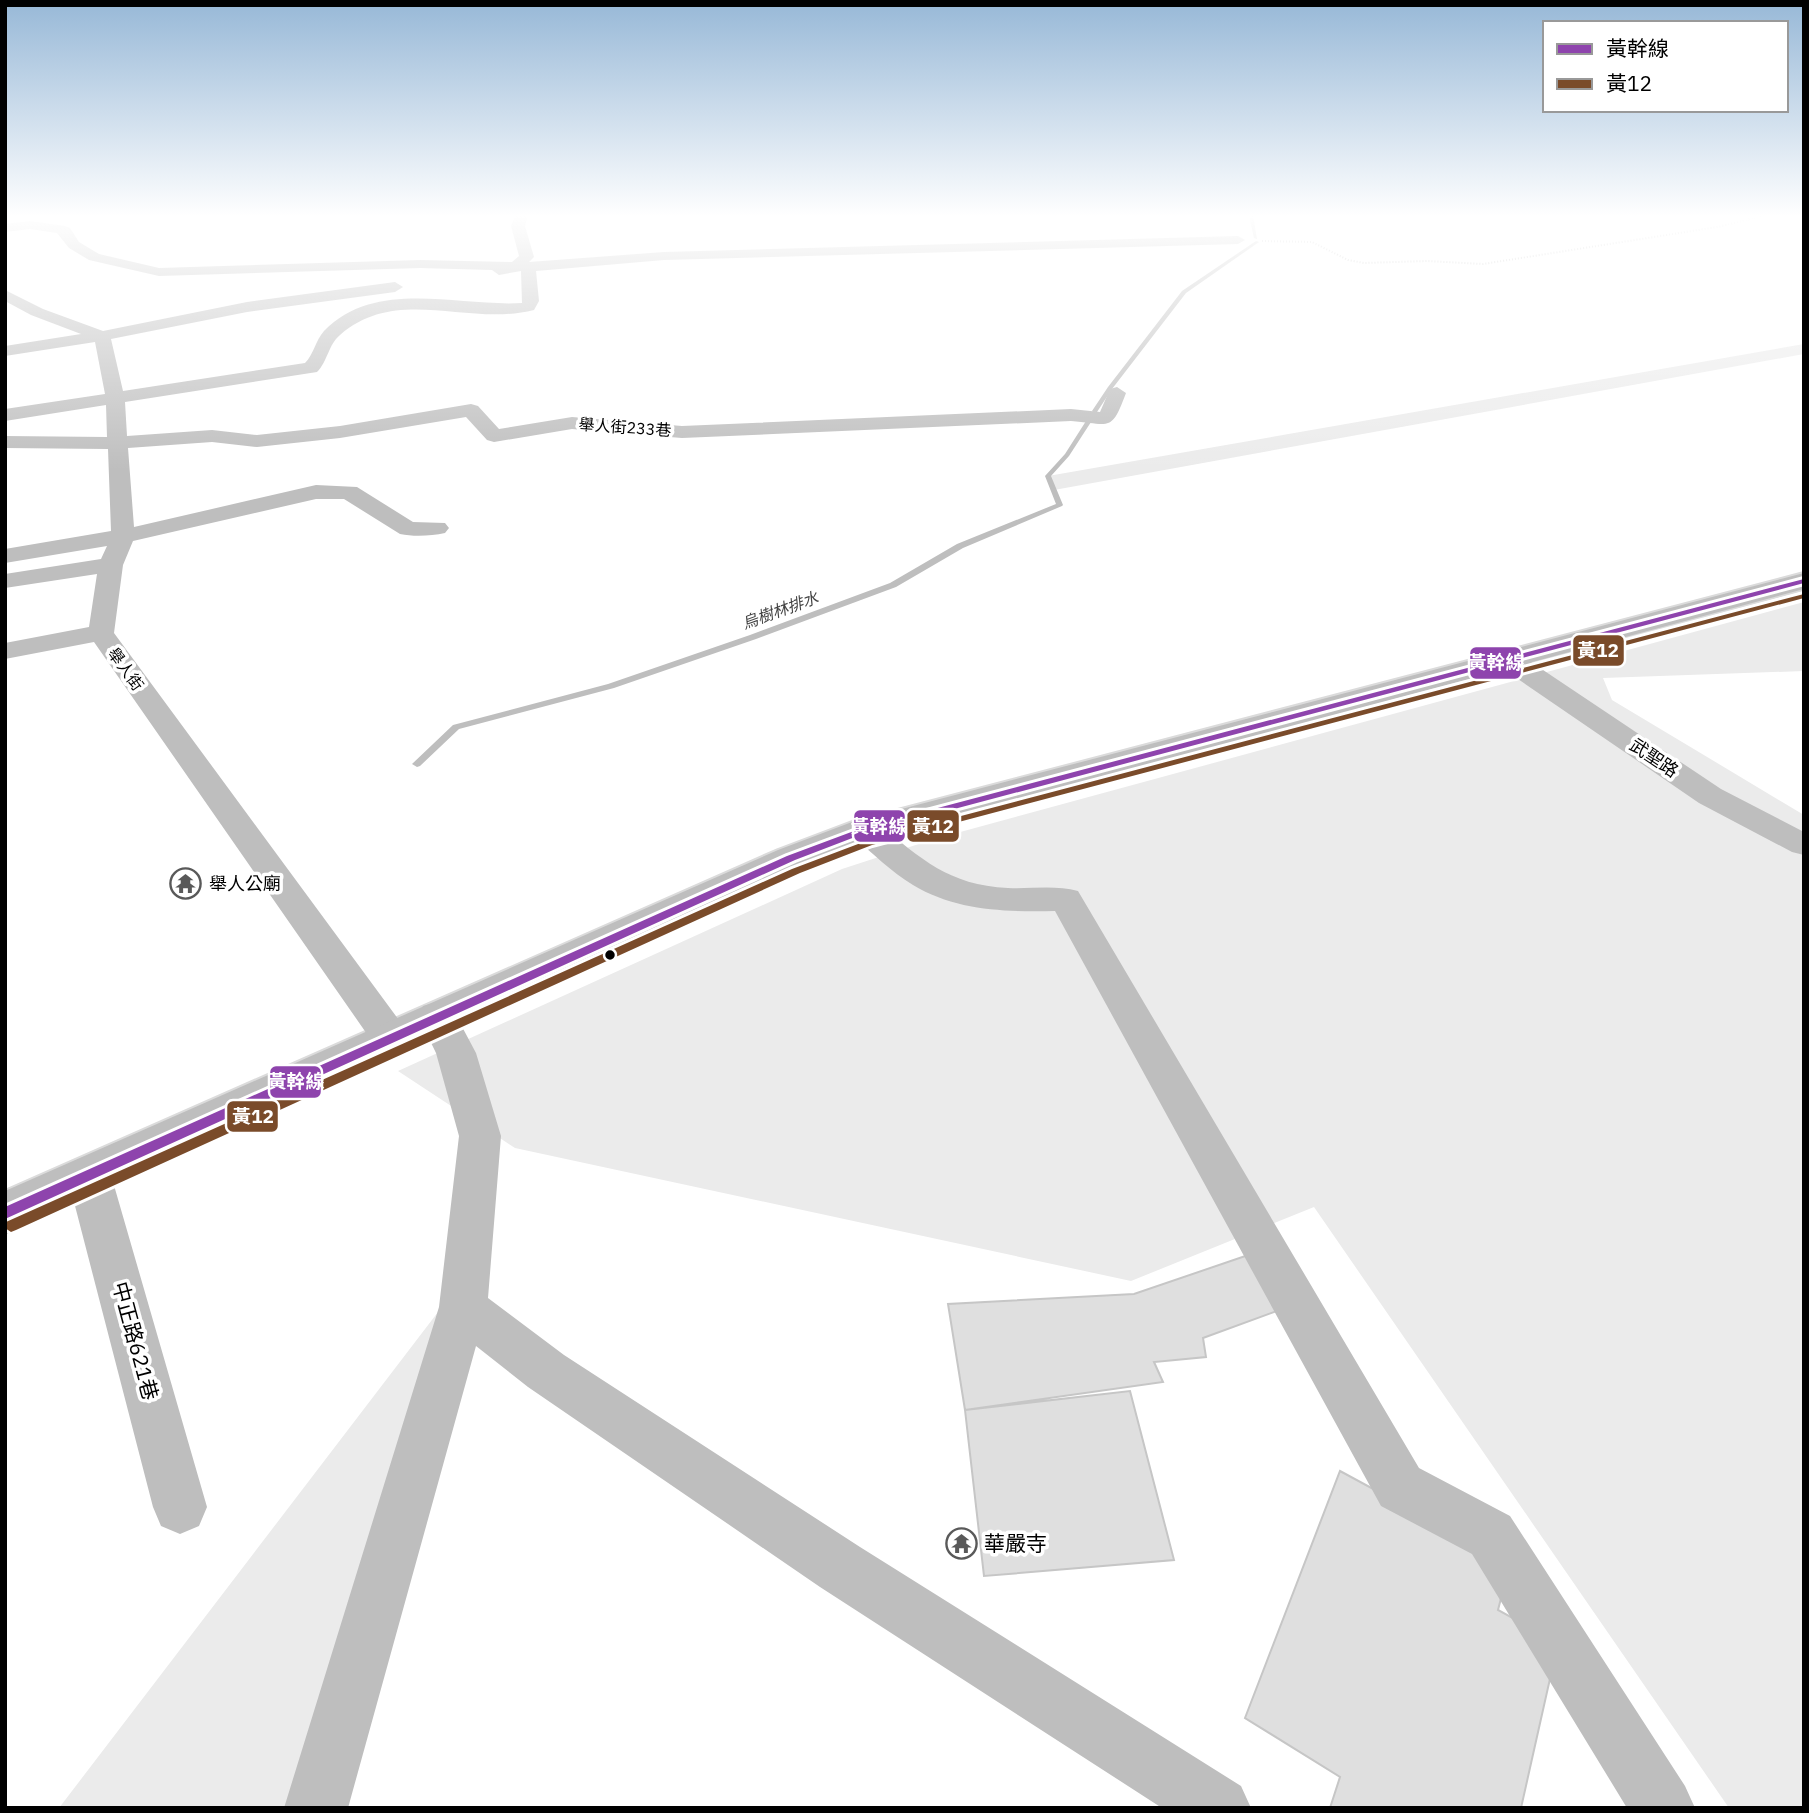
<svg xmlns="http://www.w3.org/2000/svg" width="1809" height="1813" font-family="'IBM Plex Sans','Noto Sans TC',sans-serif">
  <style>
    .green { fill: #ebebeb }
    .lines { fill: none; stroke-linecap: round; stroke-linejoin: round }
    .stream { fill: #bebebe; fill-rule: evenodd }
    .building { fill: #dfdfdf; stroke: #c6c6c6; stroke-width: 2 }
    .major-casing { stroke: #dbdbdb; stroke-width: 4 }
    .path { stroke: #b9b9b9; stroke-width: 2; stroke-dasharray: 1 2; stroke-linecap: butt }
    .minor { fill: #bebebe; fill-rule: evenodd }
    .major { fill: #bebebe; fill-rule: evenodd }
    .bus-1-casing { stroke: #fff; stroke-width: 6 }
    .bus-2-casing { stroke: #fff; stroke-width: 6 }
    .bus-1 { fill: #8e44ad; fill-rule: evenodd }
    .bus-2 { fill: #7a4b2a; fill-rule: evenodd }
    .bus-dot { fill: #000; stroke: #fff; stroke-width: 2.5 }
    .labels { text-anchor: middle; stroke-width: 7; stroke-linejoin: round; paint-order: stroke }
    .far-street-label { font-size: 16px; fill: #000; stroke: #fff }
    .far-water-label { font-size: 16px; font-style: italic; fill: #434343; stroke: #fff }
    .street-label { font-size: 18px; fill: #000; stroke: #fff }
    .poi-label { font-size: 18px; fill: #000; stroke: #fff; text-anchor: start }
    .near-street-label { font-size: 21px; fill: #000; stroke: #fff }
    .near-poi-label { font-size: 21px; fill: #000; stroke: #fff; text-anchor: start }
    .line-badge { stroke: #fff; stroke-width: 2.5 }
    .badge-label { font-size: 19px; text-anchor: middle; font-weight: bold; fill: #fff }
  </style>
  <rect width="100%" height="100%" fill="#fff"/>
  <path class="green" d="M1804,344v10l-750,136 -6,-14z
    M1804,602v69l-201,7 9,22 192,115v993h-75l-415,-601 -183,74 -616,-133 -117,-77 444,-202 89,-29z
    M464,1278l-177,530h-228z"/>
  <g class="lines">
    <path class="stream" d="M1249,216h4l4,23 -3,-1z
      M1256,241l3,1 -73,51 -74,96 -15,23h-4l-1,-1 16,-24 74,-96z
      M1086,421l5,1 -22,34 -18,20 12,29 -1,1 -99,42 -67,39 -140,52 -142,49 -155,41 -39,37 -3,1 -5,-3 41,-39 155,-41 142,-49 140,-52 67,-39 99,-40 -11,-28 20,-22z"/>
  </g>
  <path class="building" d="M1260,1251l36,53 -93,34 3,19 -52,5 9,20 -198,28 -17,-106 186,-10z
    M1130,1391l44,169 -190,16 -19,-166z
    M1340,1471l170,92 -12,47 60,33 -37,165h-191l10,-31 -95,-59z"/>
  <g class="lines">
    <defs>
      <path id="major" d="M1804,573v16l-926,249 -74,28 -799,367v-42l773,-341 74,-28z"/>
    </defs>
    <use href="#major" class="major-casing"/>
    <path class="path" d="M1262,241l50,1 36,18 16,3 63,-2 56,3 234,-37 46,-11"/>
    <path class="minor" d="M515,216h13l-3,10 9,31 -5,5 135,-10 574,-16 7,4 -7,4 -574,16 -128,11 3,30 -5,9c-66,17 -137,-25 -194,25 -12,10 -12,26 -23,37l-192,30 2,34 85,-6 45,5 83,-9 131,-22 7,2 21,23 73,-12 110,9 389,-17 29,3 10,-23 7,-2 9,6c-15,40 -15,31 -55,28l-389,17 -110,-9 -78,13 -7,-2 -21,-23 -126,21 -83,9 -45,-5 -84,6 6,79 182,-42 41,2 56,35 32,1 4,5 -4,5c-14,3 -31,4 -45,1l-56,-35h-28l-183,42 -10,24 -9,68 290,394 6,10 -6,10 -14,4 -14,-4 -282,-405 -89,17v-16l84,-16 8,-53 -92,14v-14l96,-15 6,-13 -102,17v-14l106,-18 -3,-82 -103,-1v-12l102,1 -1,-32 -101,16v-12l100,-15 -10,-52 -90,14v-10l76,-12 -50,-19 -26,-14v-11l38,19 60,22 144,-29 148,-20 8,5 -8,5 -148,20 -136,27 12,52 182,-28c9,-9 10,-22 19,-32 52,-53 134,-24 198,-28l-1,-32 -22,4 -7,-5 -72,-2 -261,8 -70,-16 -20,-12 -12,-15 -27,-4 -25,3v-8l25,-3 35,5 5,2 9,14 20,12 60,14 261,-8 92,2 7,-6 -8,-30z
      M1509,652l10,2 202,135 83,43v23l-12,-3 -93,-49 -200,-137 -4,-6 4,-6z
      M865,820l12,3c45,36 71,62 131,65 24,1 48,-3 70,3l341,577 91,48 175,270 10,22h-68l-155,-254 -91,-48 -326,-595c-49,1 -99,0 -142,-26 -22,-13 -40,-32 -60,-48l-4,-7 4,-7z
      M437,1002l14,4 25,47 25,83 -13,162 76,57 296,192 381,239 10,22h-89l-342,-221 -292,-200 -52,-41 -128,462h-64l155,-501 20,-171 -23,-83 -18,-37 5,-10z
      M89,1157l15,5 7,13 96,332 -8,19 -19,8 -19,-8 -8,-19 -86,-332 7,-13z"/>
    <use href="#major" class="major"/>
    <defs>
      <path id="bus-1" d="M1804,579v4l-936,249 -73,28 -790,359v-12l782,-351 75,-28z"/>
      <path id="bus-2" d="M1804,594v4l-932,247 -72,28 -784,357 -5,2 -6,-4 1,-6 786,-353 74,-28z"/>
    </defs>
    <use href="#bus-1" class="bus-1-casing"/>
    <use href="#bus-2" class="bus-2-casing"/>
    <use href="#bus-1" class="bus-1"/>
    <use href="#bus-2" class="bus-2"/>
  </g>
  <linearGradient id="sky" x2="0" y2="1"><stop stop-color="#97b8d7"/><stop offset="0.46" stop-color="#fff"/><stop offset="1" stop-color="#fff" stop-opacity="0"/></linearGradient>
  <rect width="1809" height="470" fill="url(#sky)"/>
  <defs>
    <symbol id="temple-ring" viewBox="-11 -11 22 22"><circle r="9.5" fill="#fff" stroke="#595959" stroke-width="1.5"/><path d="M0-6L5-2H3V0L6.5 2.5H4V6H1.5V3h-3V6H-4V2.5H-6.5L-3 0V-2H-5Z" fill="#595959"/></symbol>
  </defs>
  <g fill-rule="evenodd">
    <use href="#temple-ring" x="168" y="866" width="35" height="35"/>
    <use href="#temple-ring" x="944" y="1526" width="35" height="35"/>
  </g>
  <circle class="bus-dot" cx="610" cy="955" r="6"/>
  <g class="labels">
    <g class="far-street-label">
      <text transform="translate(625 427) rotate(4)" y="6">舉人街233巷</text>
      <text transform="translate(126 669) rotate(54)" y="6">舉人街</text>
    </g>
    <g class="far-water-label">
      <text transform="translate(780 610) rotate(-20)" y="6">烏樹林排水</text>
    </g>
    <g class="street-label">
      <text transform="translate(1654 758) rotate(34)" y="6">武聖路</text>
    </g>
    <g class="poi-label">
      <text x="209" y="890">舉人公廟</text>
    </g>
    <g class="near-street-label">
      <text transform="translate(135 1341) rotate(75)" y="7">中正路621巷</text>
    </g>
    <g class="near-poi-label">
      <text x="984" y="1551">華嚴寺</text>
    </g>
  </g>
  <g class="line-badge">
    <rect x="1572" y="634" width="53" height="33" rx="7" fill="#7a4b2a"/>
    <rect x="1469" y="646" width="53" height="34" rx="7" fill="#8e44ad"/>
    <rect x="906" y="809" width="54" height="34" rx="7" fill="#7a4b2a"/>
    <rect x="853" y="809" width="53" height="34" rx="7" fill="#8e44ad"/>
    <rect x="269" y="1065" width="53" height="34" rx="7" fill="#8e44ad"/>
    <rect x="226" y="1100" width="53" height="33" rx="7" fill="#7a4b2a"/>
  </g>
  <g class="badge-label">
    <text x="1598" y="657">黃12</text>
    <text x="1496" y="669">黃幹線</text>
    <text x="933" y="833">黃12</text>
    <text x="879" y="833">黃幹線</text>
    <text x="296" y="1088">黃幹線</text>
    <text x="253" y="1123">黃12</text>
  </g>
  <rect width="1809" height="1813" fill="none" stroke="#000000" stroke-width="14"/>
  <rect x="1543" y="21" width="245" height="91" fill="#ffffff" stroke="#999999" stroke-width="2"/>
  <rect x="1557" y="44" width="35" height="10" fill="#8e44ad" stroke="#999999" stroke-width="2"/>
  <text x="1606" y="56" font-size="21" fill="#000000">黃幹線</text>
  <rect x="1557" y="79" width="35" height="10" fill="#7a4b2a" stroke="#999999" stroke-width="2"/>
  <text x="1606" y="91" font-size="21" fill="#000000">黃12</text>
</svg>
